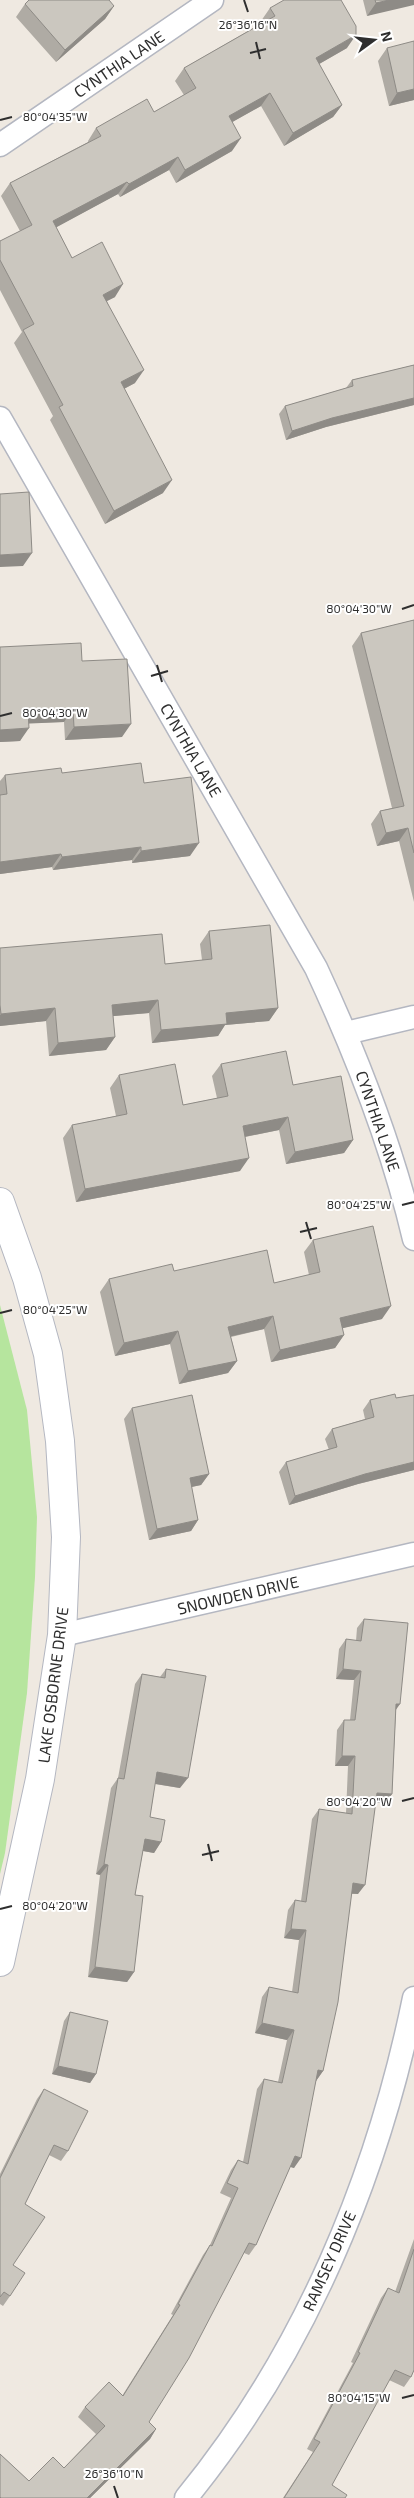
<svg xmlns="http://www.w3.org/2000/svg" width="414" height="2498" font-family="'Exo 2',sans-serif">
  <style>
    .green { fill: #b6e59e }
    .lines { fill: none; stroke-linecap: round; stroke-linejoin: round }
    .minor-casing { stroke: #b4b7c1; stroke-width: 25 }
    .tertiary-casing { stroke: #b4b7c1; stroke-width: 30 }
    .minor { stroke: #fff; stroke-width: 22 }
    .tertiary { stroke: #fff; stroke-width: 28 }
    .wall { fill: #afaba4 }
    .shaded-wall { fill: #8e8b86 }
    .building { fill: #cbc7bf; stroke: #8e8b86 }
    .ticks { fill: none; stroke: #2e2e2e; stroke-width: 2 }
    .labels { text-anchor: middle; stroke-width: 4; stroke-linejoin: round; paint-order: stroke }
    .street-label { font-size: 16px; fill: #2e2e2e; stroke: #fff }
    .ticks-label { font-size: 12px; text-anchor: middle; fill: #2e2e2e; stroke: #fff; stroke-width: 4; stroke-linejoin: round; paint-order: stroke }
  </style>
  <rect width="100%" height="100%" fill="#efe9e1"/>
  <path class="green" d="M0,1305l27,105 10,107 -2,60 -8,116 -22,160 -5,21z"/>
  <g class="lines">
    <defs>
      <path id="minor" d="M0,145l212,-145
        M0,418l316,550c41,88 76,177 98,271
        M346,1033l68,-16
        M62,1635l352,-81
        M186,2498c118,-144 191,-319 228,-500"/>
      <path id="tertiary" d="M0,1202l27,76 21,76 12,87 6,96 -4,98 -22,144 -40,183"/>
    </defs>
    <use href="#minor" class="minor-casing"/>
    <use href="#tertiary" class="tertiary-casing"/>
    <use href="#minor" class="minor"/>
    <use href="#tertiary" class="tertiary"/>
  </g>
  <path class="wall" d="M363,0h51l-47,16z
    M25,4l89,2 -9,13 -49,43 -40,-45z
    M270,8l77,40 -28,16 23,41 -9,12 -49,29 -23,-40 -29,16v29l-56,32 -7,-13 -49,27 -2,-3 -62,33 16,31 43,39 -8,4 28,82 -11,6 39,104 -58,31 -55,-104 3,-4 -39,-73 8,-11 -22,-42v-49l20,-10 -19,-35 9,-13 78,-41v-1l8,-13 58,-16 30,-17 -9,-14 9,-13 78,-45 -1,-2z
    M387,48l27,52 -25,6 -11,-45z
    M414,365v40l-88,22 -40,13 -7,-26 6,-8 61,-18 6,-8z
    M414,620v282l-15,-61 -22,5 -6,-22 9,-13 12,-3 -40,-162 9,-13z
    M0,647l82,14 40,76 -57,3 -1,-18 -35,1 -9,18 -20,1z
    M62,773l82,10 46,73 -58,7v-3l-79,10 -1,-3 -52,7v-93l5,-6z
    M209,931l69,77 -9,13 -44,4 -7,11 -66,7 -3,-30 -36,3 2,21 -9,13 -57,6 -3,-35 -46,5v-78l165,16 37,-4 -2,-16z
    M221,1064l72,21 60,55 -9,13 -58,11 -7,-34 -34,7 -5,34 -164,31 -13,-64 9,-13 44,-9 -6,-28 9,-13 64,30 34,-7 -5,-22z
    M313,1240l69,79 -40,9 2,7 -9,13 -64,14 -7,-33 -33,8 6,24 -9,12 -49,11 -9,-40 -55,12 -15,-64 9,-13 65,-8 100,12 35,-8 -5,-23z
    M414,1395v75l-56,14 -69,21 -10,-33 7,-10 43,-12 -4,-11 7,-10 33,-10 -2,-9 7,-10 26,-2z
    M132,1408l77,66 -8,11 -10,2 7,33 -7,11 -42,9 -25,-121z
    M364,1619l32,91 -4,84 -7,9h-9l-18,91h-7l-28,177 -7,10 -22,87 -4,-1 -34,78 -7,10 -5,-2 -95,169 7,7 -6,10 -60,59h-90v-44l29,27 35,-13 32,-34 -18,-17 7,-10 37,-11 51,-81 -2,-1 32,-59 7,-10 21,-47 -11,-5 11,-23 7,-10 5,2 14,-73 7,-10 14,3 9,-42 -32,-7 7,-36 7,-10 23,5 7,-52 -15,-2 4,-28 7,-10 6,1 11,-82 7,-10 27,4 2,-47h-13l2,-36 7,-10h6l4,-40 -18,-1 3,-30 7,-10 10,2 1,-13z
    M166,1669l14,119 -25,-4 -5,33 11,25 -7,11 -11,-2 -8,44 -1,77 -7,10 -39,-5 12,-102 -4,-1 15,-86 7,-10 17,-94 7,-10 18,3z
    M70,2012l26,62 -6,9 -38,-9 12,-53z
    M44,2089l24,62 -7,10 -12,-6 -24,49 -12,61 -3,31 -7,10 -3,-2v-130l37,-75z
    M414,2239v131l-3,7 -7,10 -15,-7 -57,105 13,13h-62l30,-46 -6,-3 46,-86 -2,-1 30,-64 7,-10 7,4z"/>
  <path class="shaded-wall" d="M389,0h25v5l-47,11 9,-13z
    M114,6l-9,13 -49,43 9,-12z
    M356,35l-9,13 -40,23 9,-13z
    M414,89v11l-25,6 8,-13z
    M270,93l-9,13 -41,23 9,-13z
    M342,105l-9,12 -49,29 9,-13z
    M241,138l-9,13 -56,32 9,-13z
    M178,157l-9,13 -49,27 9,-13z
    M127,182l-9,12 -74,40 9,-13z
    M123,284l-8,13 -20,10 8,-12z
    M144,370l-9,13 -23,12 9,-13z
    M414,398v7l-88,22 -40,13 6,-9 40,-13z
    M172,480l-9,13 -58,31 9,-13z
    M32,553l-9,13 -23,1v-12z
    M73,709l-9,13 -45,2 9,-13z
    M131,724l-9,13 -57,3 9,-13z
    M29,728l-9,13 -20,1v-12z
    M408,828l-9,13 -22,5 9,-13z
    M199,843l-9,13 -58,7 9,-12z
    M141,847l-9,13 -79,10 9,-13z
    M61,854l-9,13 -52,7v-12z
    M158,1000l-9,13 -46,4 9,-12z
    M55,1008l-9,13 -46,5v-11l1,-1z
    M278,1008l-9,13 -44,4 -7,11 -66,7 9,-13 65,-17z
    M115,1037l-9,13 -57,6 9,-13z
    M288,1117l-9,13 -45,9 9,-13z
    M353,1140l-9,13 -58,11 9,-12z
    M249,1158l-9,13 -164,31 9,-13z
    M391,1306l-9,13 -51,12 9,-13z
    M273,1316l-9,13 -45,10 9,-12z
    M178,1331l-8,13 -55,12 9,-13z
    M344,1335l-9,13 -64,14 9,-12z
    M237,1361l-9,12 -49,11 9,-13z
    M414,1462v8l-56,14 -69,21 6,-9 70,-22z
    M209,1474l-8,11 -19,4 8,-11z
    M198,1520l-7,11 -42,9 8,-11z
    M343,1669l18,2 -7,9 -18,-1z
    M396,1704h4l-7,10z
    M342,1756h13l-7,10h-13z
    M157,1772l31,6 -8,10 -30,-5z
    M377,1793l15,1 -7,9h-15z
    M145,1839l16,3 -7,11 -16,-3z
    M104,1864l4,1 -8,10 -4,-1z
    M353,1883l12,2 -7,9 -12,-1z
    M291,1929l15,1 -7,10 -15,-2z
    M95,1967l39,5 -7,10 -39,-5z
    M262,2023l32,7 -7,10 -32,-7z
    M58,2066l38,8 -6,9 -38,-9z
    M318,2070l5,1 -7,10 -5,-1z
    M295,2156l6,2 -7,10 -6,-2z
    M156,2429l-6,10 -60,59h-3z"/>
  <path class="building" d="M29,0h80l5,6 -49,44 -40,-46z
    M284,0h57l15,26v9l-40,23 26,47 -49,28 -23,-40 -41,23 12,22 -56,32 -7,-13 -49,27 -2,-2 -74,39 19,37 30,-16 21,42 -20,11 41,75 -23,12 51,98 -58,31 -55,-104 4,-2 -40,-75 11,-6 -34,-64v-19l32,-16 -22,-42 91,-47 -5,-8 51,-29 7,13 42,-24 -12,-20 91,-52 -5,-8z
    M375,0h14l-13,3z
    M414,41v48l-17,4 -10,-45z
    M414,365v33l-82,20 -40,13 -7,-25 68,-20 -1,-6z
    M29,492l3,61 -32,2v-61z
    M414,620v233l-6,-25 -22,5 -6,-22 24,-5 -43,-173z
    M81,643l1,18 45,-2 4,65 -57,3 -1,-18 -45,2 1,17 -29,2v-83z
    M141,763l3,20 47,-6 8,66 -58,8v-4l-79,10 -1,-3 -61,8v-67l7,-1 -2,-19 56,-7 1,5z
    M270,925l8,83 -52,5 1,11 -66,6 -3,-30 -46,5 3,32 -57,6 -3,-35 -54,6 -1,-9v-57l162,-14 3,30 47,-5 -3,-28z
    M286,1051l7,34 48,-9 12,64 -58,12 -7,-35 -45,9 6,32 -164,31 -13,-64 55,-11 -8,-39 56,-11 8,41 45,-9 -7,-32z
    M373,1226l18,80 -51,12 4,17 -64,15 -7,-34 -45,11 9,34 -49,10 -10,-40 -54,12 -15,-64 63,-15 2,7 93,-21 7,33 46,-11 -7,-32z
    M395,1394l1,4 18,-3v67l-49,12 -70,22 -9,-34 51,-15 -5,-18 42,-12 -4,-17z
    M192,1395l17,79 -19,4 8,42 -41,9 -25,-121z
    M364,1619l44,4 -8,81h-4l-4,90 -15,-1 -12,92 -12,-2 -15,119 -15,69 -5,-1 -17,88 -6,-2 -39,89 -7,-2 -60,115 -40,64 7,7 -69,69h-86l-1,-1v-43l29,27 24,-24 11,11 41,-42 -20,-19 24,-25 14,14 57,-91 -2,-1 32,-59 2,1 26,-58 -11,-5 11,-23 10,4 16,-85 18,4 12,-53 -32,-7 7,-36 29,6 8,-63 -15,-1 4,-29 11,2 13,-93 33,5 3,-58h-13l2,-36h11l6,-49 -18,-2 3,-30 15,2z
    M166,1669l40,7 -18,102 -31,-6 -7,45 15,3 -4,22 -16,-3 -10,56 8,1 -9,76 -39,-5 13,-102 -4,-1 14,-86 6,1 18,-105 23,4z
    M70,2012l38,9 -12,53 -38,-8z
    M44,2089l44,22 -20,40 -14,-6 -29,59 20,13 -32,48 12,8 -15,23 -6,-4 -4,5v-119z
    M414,2249v121l-3,7 -16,-7 -63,115 15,10 -2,3h-61l36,-56 -6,-3 46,-86 -2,-1 30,-64 11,5z"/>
  <path class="ticks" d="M244,0l4,12M256,42l4,17M250,53l16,-4M0,120l12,-3M402,609l12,-4M157,665l5,17M151,676l17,-5M0,716l12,-3M402,1205l12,-3M306,1222l5,17M300,1232l17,-4M0,1313l12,-3M402,1801l12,-3M208,1844l4,17M202,1855l17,-4M0,1909l12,-3M402,2398l12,-3M114,2486l4,12"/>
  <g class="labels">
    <g class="street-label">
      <text transform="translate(119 64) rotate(-34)" y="6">CYNTHIA LANE</text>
      <text transform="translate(191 750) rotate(60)" y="6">CYNTHIA LANE</text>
      <text transform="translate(378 1121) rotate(71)" y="6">CYNTHIA LANE</text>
      <text transform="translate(238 1595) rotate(-13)" y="6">SNOWDEN DRIVE</text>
      <text transform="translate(53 1685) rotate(-83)" y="6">LAKE OSBORNE DRIVE</text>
      <text transform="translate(329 2261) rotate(-66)" y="6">RAMSEY DRIVE</text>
    </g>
  </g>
  <g class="ticks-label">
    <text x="248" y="29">26°36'16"N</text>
    <text x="55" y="121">80°04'35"W</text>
    <text x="359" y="613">80°04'30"W</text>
    <text x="55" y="717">80°04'30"W</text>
    <text x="359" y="1209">80°04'25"W</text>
    <text x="55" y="1314">80°04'25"W</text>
    <text x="359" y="1806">80°04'20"W</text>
    <text x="55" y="1910">80°04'20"W</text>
    <text x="359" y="2402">80°04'15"W</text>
    <text x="114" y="2478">26°36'10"N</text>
  </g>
  <g transform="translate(374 40) rotate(75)" stroke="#ffffff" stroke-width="4" paint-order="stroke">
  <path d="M0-4L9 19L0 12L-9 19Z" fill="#2e2e2e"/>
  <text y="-8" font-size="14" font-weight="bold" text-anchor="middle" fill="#2e2e2e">N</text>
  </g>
</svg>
